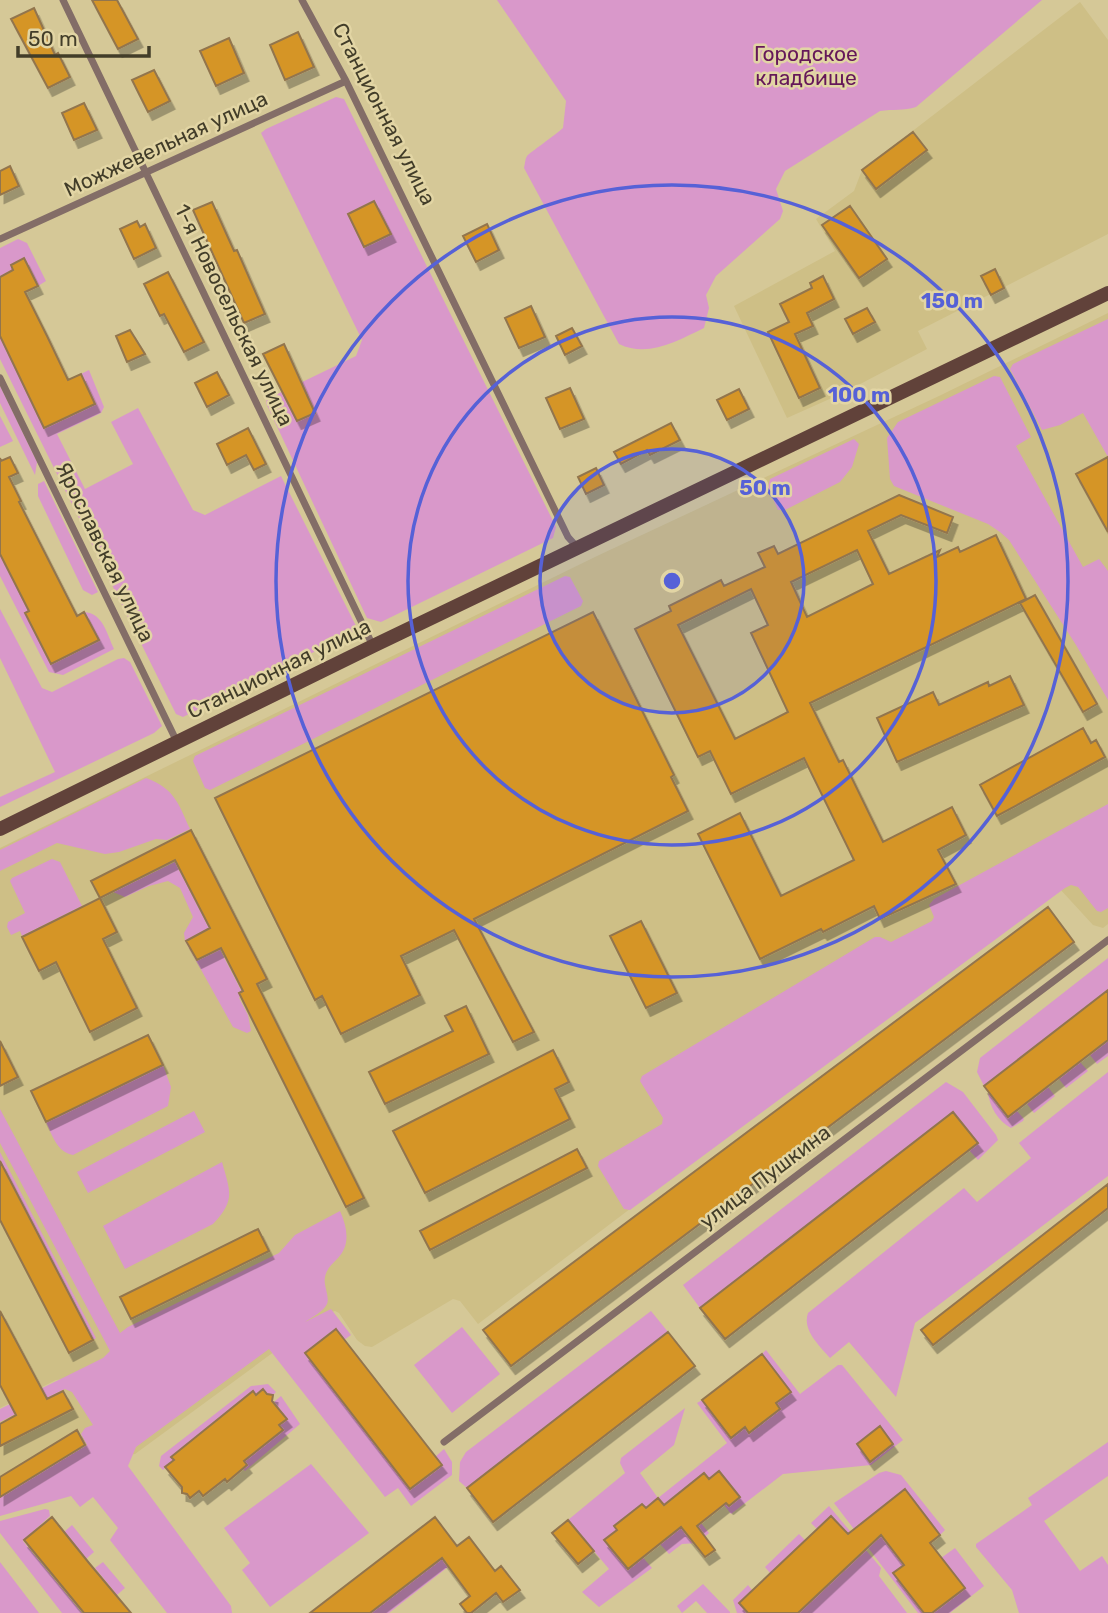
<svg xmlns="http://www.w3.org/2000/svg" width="1108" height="1613" font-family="Rubik,sans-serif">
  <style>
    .built { fill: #cebf86 }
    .green { fill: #d998ca }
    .building { fill: #d59528; stroke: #92754d; stroke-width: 2; fill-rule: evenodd; filter: url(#shadow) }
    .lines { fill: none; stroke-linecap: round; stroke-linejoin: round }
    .street { stroke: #836d67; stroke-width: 7 }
    .secondary { stroke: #61423a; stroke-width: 14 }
    .ring { fill: none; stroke: #5661d7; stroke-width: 3.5 }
    .labels { text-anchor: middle; stroke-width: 5; stroke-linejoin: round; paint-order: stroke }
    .park-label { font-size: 21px; fill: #651759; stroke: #e2d5a4 }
    .street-label { font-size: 21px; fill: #423d29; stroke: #e2d5a4 }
    .centre { fill: #5661d7; stroke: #e2d5a4; stroke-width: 3.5 }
    .ring-label { font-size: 21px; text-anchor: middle; font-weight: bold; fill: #5661d7; stroke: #e2d5a4; stroke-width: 5; stroke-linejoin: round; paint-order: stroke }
  </style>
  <defs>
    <filter id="shadow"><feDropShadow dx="4.5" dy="8" stdDeviation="0" flood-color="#0004"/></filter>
  </defs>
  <rect width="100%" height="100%" fill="#d5c897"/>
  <path class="built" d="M1080,2l28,38v194l-190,97 9,18 -84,44 -56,25 -53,-112 101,-55 -19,-32 38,-28 8,-21z
    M1108,313v611l-5,4 -10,-3 -34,-37h-5l-576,436 -18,-23 -7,-2 -81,48 -7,-1 -8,-6 -18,-27 -4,-2 -8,2 -192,141 -6,1 -66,-76 -7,1 -56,28v-560l597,-292 342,-160z
    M71,1387l28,43 2,13 -101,61v-89l45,-27z"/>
  <path class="green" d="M497,0h545l-126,107c-12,4 -23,2 -36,4l-95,60 -9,18 7,22 -3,8 -64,57 -10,19 3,13 -5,20c-27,13 -56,30 -85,16l-95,-176c1,-4 1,-9 3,-12 1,-2 31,-23 36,-28l3,-27z
    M336,97l8,2 212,428 -3,11 -172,84 -14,-4 -101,-215 1,-4 89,-43 6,-16 -101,-207 5,-4z
    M18,239l9,4 19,38 -8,5 -14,-28 -13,7 2,5 -13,7v-29z
    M1108,319v138l-25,-44 -23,12 -18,5 -32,-61 3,-5z
    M0,336l45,92 50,-24 -14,-30 8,-4 15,37 -3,6 -44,21 28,55 48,-25 -22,-42 27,-14 55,102 12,5 76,-39 75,150 -4,7 -169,84 -7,-3 -176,-355z
    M994,376l6,1 31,60 -15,9 67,121 16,-8 9,12v129l-32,-55 -67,-105 -9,-8 -12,-8 -94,-38 -4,-7 -3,-41 11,-16z
    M0,386l37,76 -2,13 -35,-72z
    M0,416l13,25 -13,6z
    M854,439l5,5 -7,23 -12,15 -55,28h-7l-10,-22 2,-9z
    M44,481l54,111 -6,3 -9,-5 -45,-94v-12z
    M0,554l29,57 -4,2 25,51 49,-24 -15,-28c19,1 23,22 30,37l-51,26 -14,-3 -49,-96z
    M565,576l5,1 13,24 -2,5 -371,184 -5,-2 -12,-27 2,-5z
    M0,609l42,79 10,4 66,-33 6,-1 6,4 32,64 -8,7 -154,74v-10l55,-25 -55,-114z
    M146,778c29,11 32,25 44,51l-23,11 -11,-1 -37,13 -14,2 -48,-11 -57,28v-21z
    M1108,804v104l-7,4 -4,-1 -19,-24 -7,-2 -6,3 -435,322 -6,-1 -26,-43 1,-5 63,-37 1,-6 -23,-37 2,-5 233,-139h5l11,5 41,-21 2,-4 -5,-12 5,-6z
    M52,859l8,3 22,44 -60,30 -2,-5 -9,4 -4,-8 1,-5 17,-9 -15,-32 2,-3z
    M175,862l68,132 -4,4 9,17 3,16 -4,2 -14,-6 -48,-86 -1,-8 9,-16 -13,-29 -12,-7 -19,5 -24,11 -12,-5z
    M1108,958v38l-3,-3 -121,93 -7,-14 3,-14z
    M1108,1041v15l-11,8 -7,-9z
    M1080,1062l8,9 -22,17 -7,-9z
    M163,1065l8,22 -3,19 -95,49c-16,-3 -21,-20 -27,-33z
    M1108,1072v104l-193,147 -19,74 -47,-55 -19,16c-11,-13 -28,-28 -22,-45l156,-125 13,14 54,-44 -12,-15z
    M946,1082l17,10 33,43 2,5 -20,20 -9,-10 9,-7 -25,-31 -253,196 -17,-23z
    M1048,1087l7,9 -21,17 -7,-9z
    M988,1092l20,25 9,-6 7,8 -1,2 -12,7c-13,-7 -22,-22 -23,-36z
    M0,1109l120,224 8,-6 151,-74 16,-18 45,-24c7,16 11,33 -2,47 -6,6 -11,10 -13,19 -2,8 5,20 2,27 -3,7 -16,14 -22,18l26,-13 20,26 -7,5 -39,14 105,135 31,-24 -6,-8 9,-8 8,13v13l-41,31 -13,-18 -13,9 -116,-148 -133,98 -8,19 103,140 1,7h-65l-57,-73 8,-12 -25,-31 -13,10 -9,-11 -71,20v-19l87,-52 -6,-11 4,-6 8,-3 -21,-33 -7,-3 -65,33v-13l103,-51 7,-7 -110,-208z
    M194,1111l11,21 -117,61 -11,-21z
    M0,1152l96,186 -3,2 -93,-179z
    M222,1162c8,29 14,38 -9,62l-88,45 -22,-43z
    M651,1311l17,21 -201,156 -8,-7 1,-19 6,-10z
    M462,1327l38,47 -48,39 -38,-48z
    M766,1350l34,44 38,-29h4l61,75 -32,25 -88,9 -52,40 -7,-9 2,-2 3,3 11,-9 -21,-26 -10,8 -5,-6 -30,24 -7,12 -9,-11 -12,10 -4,-4 -28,22 3,4 -13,10 24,29 12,-10 -1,-6 13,15 -53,39 -17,-15 27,-23 -41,-49 57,-47 -5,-10 1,-5 64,-50 -11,37 -34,28 18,25 69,-55 -30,-40 5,-3 29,38 14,-11 4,5 27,-29 14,-12 -28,-37z
    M268,1384l8,8 -3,3h-17l-4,-4 -80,66 2,3 -11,10 -4,-4 2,-10 90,-70z
    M281,1396l19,28 -55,47 -2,-2 4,-4 -3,-4 38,-31 -3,-5 8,-7 -13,-16z
    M1108,1442v34l-64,45 36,50 22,-15 6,9v48h-89l-7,-23 -36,-43v-3l56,-39 -4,-7z
    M311,1464l58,69 -99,74 -28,-37 8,-7 -26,-35z
    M886,1471l15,4 44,55 -5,5 -35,-46 -37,29 36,47 -10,8 30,40h-6l-84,-110 45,-30z
    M829,1506l52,62 -2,8 28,37h-109l66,-62 -33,-35 -14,13 -6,-6z
    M45,1509l4,1 1,6 -27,25 59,72h-20l-62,-80v-12z
    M677,1523l13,15 11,-15 8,10 -11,10 -16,1 -13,10 -9,-10 13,-10z
    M72,1525l22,27 -8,7 -22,-27z
    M799,1534l6,6 -35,33 -5,-6z
    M955,1548l29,38 -34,27h-17l32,-25 -24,-30z
    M442,1558l6,9 -59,46h-19z
    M0,1562l39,51h-39z
    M103,1562l22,26 -8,7 -22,-27z
    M703,1584l27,28v1h-23l-11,-12 -14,12 -5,-7z
    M748,1585l4,5 -13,13 9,10h-11l-4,-13z"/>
  <path class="building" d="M92,0h25l21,39 -20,10z
    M34,8l21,47 3,-2 12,24 -22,11 -37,-69z
    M298,32l16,35 -29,13 -15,-35z
    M229,38l15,35 -28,13 -16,-35z
    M154,70l16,31 -22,11 -16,-32z
    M84,103l13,27 -23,10 -12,-27z
    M913,132l14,18 -51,39 -14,-19z
    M10,166l9,20 -19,9v-24z
    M374,201l17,33 -27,13 -16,-33z
    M212,202l22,49 3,-1 28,64 -21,9 -51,-113z
    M850,206l37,53 -28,19 -37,-53z
    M137,221l3,6 5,-3 11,24 -22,11 -14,-30z
    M487,224l12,26 -23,12 -13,-26z
    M24,258l14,28 -13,6 22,44 21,44 13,-6 14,30 -51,24 -44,-92v-59l13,-7 -2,-5z
    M995,269l9,19 -13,7 -10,-19z
    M168,272l36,70 -20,10 -20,-38 -4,2 -16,-32z
    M823,276l11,23 -27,14 6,13 -18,8 25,54 -21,10 -31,-66 21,-10 -9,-18 32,-16 -2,-5z
    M531,306l14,31 -26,11 -14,-30z
    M867,308l8,14 -22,12 -8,-15z
    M572,328l10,18 -17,9 -9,-19z
    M130,330l15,24 -18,8 -11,-26z
    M284,344l31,69 -18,8 -34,-67z
    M217,372l12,23 -22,12 -12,-24z
    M570,388l14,31 -24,10 -14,-31z
    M739,389l10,20 -22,11 -10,-20z
    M671,423l9,17 -30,15 -3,-5 -26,14 -7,-12z
    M248,428l18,36 -12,6 -8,-15 -19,10 -10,-21z
    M10,457l8,16 -9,4 12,24 -2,1 58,114 7,-4 15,28 -48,24 -26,-51 4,-2 -29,-57v-96l1,3z
    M1108,457v75l-32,-58z
    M596,468l8,17 -18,9 -8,-17z
    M899,495l54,22 -6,16 -46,-18 -33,16 21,43 51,-24 -3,7 21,-10 2,5 36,-17 30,64 -216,104 29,59 4,-2 40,82 69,-35 14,28 -28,15 18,34 -76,35 -6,-13 -51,26 -2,-3 -61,30 -62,-125 42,-21 41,83 73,-36 -50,-102 -73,36 -21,-43 -12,6 -63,-128 36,-18 -2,-5 52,-26 3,6 41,-19 -7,-14 16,-7 4,8zM857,550l16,34 -66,33 -16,-35zM751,589l17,36 -17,8 37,79 -53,27 -57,-114z
    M1035,595l62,109 -14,8 -63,-109z
    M593,612l81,163 -3,2 17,34 -214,108 60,113 -21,10 -59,-112 -53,26 19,39 -79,39 -19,-38 -7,4 -100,-202z
    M1010,676l14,29 -127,57 -20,-44 56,-26 6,13 49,-23 1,4z
    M1083,728l8,15 5,-3 9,17 -108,59 -17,-31z
    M191,830l76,149 -10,5 107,214 -18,9 -107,-214 4,-2 -22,-43 -24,12 -11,-19 24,-13 -35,-68 -75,38 -9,-17z
    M100,898l17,34 -14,7 34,69 -47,24 -34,-70 -17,9 -17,-34z
    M1048,907l26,35 -563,424 -28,-36z
    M641,921l36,72 -31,15 -36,-72z
    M1108,990v50l-100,77 -24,-31z
    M466,1006l23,48 -104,50 -16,-32 84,-41 -8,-15z
    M148,1035l15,30 -117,57 -15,-31z
    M0,1041l18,36 -18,9z
    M553,1050l16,32 -14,7 15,30 -145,74 -32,-62z
    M953,1112l25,31 -253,196 -25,-31z
    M577,1149l10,19 -157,82 -10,-19z
    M0,1161l93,179 -24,13 -69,-133z
    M1108,1184v24l-175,137 -12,-15z
    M258,1229l11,22 -138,68 -11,-22z
    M0,1311l47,88 16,-8 10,18 -73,37v-22l16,-9 -16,-30z
    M336,1329l106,136 -32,24 -105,-136z
    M668,1332l27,34 -202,156 -26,-34z
    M762,1354l29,38 -15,11 4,6 -31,24 -4,-6 -14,11 -29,-38z
    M263,1389l4,5 6,1 -1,6 15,18 -8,6 4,5 -39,31 3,4 -20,17 -2,-3 -22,17 -4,-5 -9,7 -3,-4 -5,-1v-6l-17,-20 9,-7 -3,-3 82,-66 3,4z
    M880,1426l13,18 -23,18 -13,-18z
    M77,1430l8,15 -85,52v-20z
    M719,1471l21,26 -11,9 -3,-3 -29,23 18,24 -10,7 -24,-30 -53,42 -24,-29 13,-10 -3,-4 28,-22 4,4 12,-10 6,7 40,-32 5,6z
    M905,1489l35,46 -10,8 35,45 -33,25h-8l-31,-40 11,-8 -23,-30 -83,78h-50l-9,-10 92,-87 17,18z
    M52,1517l37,46 42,50h-47l-60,-73z
    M435,1517l22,29 12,-9 26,34 6,-5 19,24 -17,12 -7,-9 -25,20h-4l-7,-9 10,-8 -28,-38 -72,55h-60z
    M568,1520l26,31 -16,13 -26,-31z"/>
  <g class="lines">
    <path class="street" d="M63,0l310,646
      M302,0l44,81 222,456 9,10
      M0,239l346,-158
      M0,378l177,364
      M444,1442l664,-502"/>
    <path class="secondary" d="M0,829l373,-183 735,-353"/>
  </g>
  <circle cx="672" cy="581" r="132" fill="#5661d7" fill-opacity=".12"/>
  <g class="ring">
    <circle cx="672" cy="581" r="132"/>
    <circle cx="672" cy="581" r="264"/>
    <circle cx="672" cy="581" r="396"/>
  </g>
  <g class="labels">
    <g class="park-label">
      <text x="806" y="61">Городское<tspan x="806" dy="24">кладбище</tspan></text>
    </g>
    <g class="street-label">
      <text transform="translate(384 114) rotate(63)" y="7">Станционная улица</text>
      <text transform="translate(166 144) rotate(-25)" y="7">Можжевельная улица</text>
      <text transform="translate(234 315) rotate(64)" y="7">1-я Новосельская улица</text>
      <text transform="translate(105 552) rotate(64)" y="7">Ярославская улица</text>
      <text transform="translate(279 669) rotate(-26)" y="7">Станционная улица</text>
      <text transform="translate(765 1177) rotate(-37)" y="7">улица Пушкина</text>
    </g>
  </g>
  <circle cx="672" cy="581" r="10" class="centre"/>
  <g class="ring-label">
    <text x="952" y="308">150 m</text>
    <text x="859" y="402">100 m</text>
    <text x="765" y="495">50 m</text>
  </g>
  <path d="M18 46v10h131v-10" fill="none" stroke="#423d29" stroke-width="3.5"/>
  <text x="28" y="46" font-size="21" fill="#423d29" stroke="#e2d5a4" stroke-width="5" paint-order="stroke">50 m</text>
</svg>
